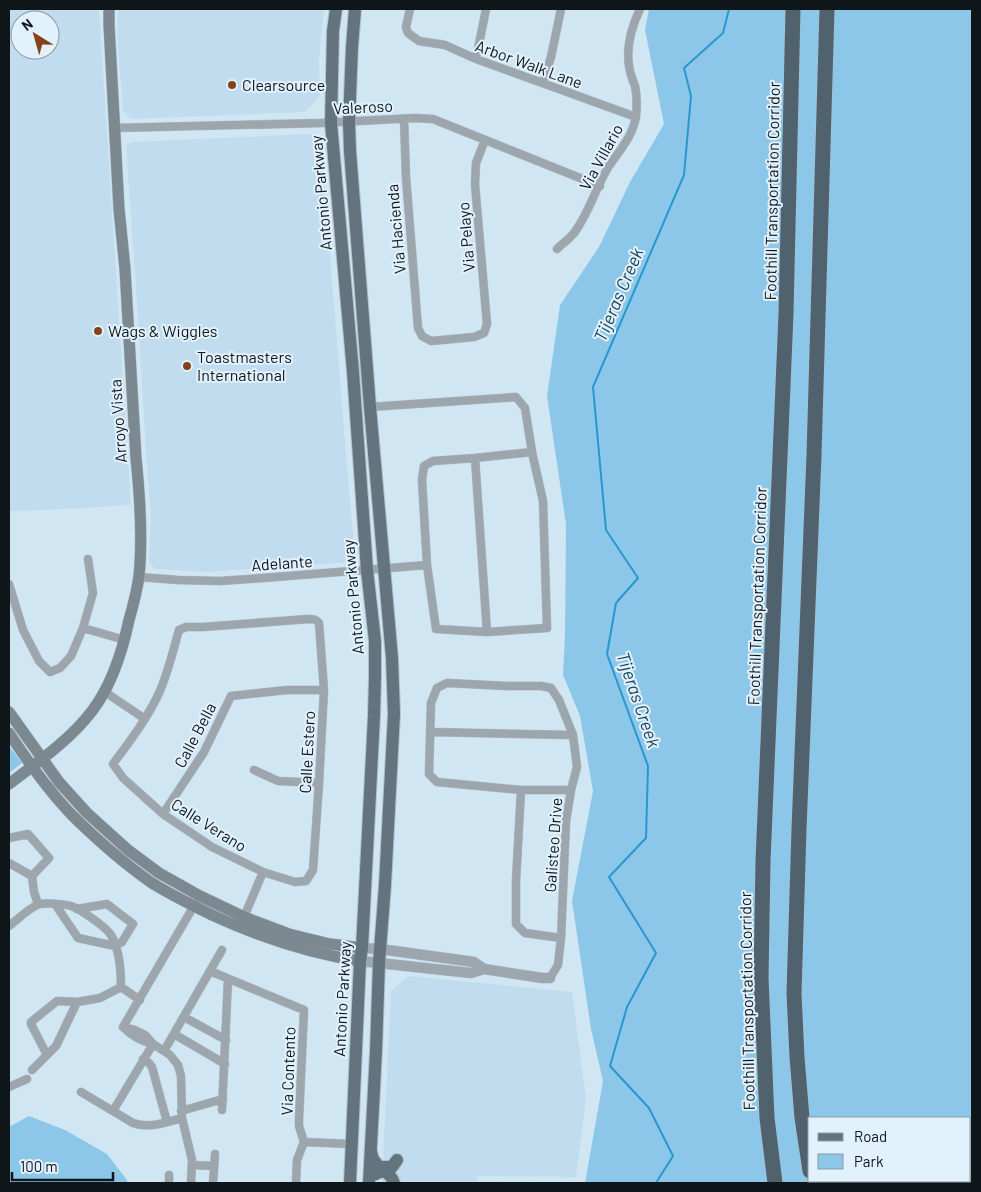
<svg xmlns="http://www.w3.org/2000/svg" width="981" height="1192" font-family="Barlow,sans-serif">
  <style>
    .built { fill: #c0dcee; fill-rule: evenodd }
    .green { fill: #8cc7ea; fill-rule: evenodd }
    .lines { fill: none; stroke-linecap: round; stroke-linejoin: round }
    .stream { stroke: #2997ce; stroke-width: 2 }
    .minor-casing { stroke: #aec1cc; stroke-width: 9 }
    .tertiary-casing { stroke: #aec1cc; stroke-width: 11 }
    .secondary-casing { stroke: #aec1cc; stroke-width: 12 }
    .primary-casing { stroke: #aec1cc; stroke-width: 14 }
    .motorway-casing { stroke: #aec1cc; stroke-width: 16 }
    .minor { stroke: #9da6ac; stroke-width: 8 }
    .tertiary { stroke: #9da6ac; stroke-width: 10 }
    .secondary { stroke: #7c8991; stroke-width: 11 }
    .primary { stroke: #64747e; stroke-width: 12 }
    .motorway { stroke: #50626d; stroke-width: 15 }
    .poi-dot { fill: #87401b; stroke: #e2f2fd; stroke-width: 2 }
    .labels { text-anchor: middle; stroke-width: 4; stroke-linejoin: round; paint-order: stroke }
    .street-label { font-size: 16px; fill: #0f161a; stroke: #e2f2fd }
    .poi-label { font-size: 16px; fill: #0f161a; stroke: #e2f2fd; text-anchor: start }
    .water-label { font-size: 18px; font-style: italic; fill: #143f56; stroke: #e2f2fd }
  </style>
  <rect width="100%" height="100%" fill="#d1e6f3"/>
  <path class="built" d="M9,9h90l32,496 -85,5 -37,1zM20,20h30v30h-30z
    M118,9h206l-5,49 1,38 -15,16 -174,7 -8,-8 -6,-79z
    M312,134l9,7 26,326 8,88 -5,7 -143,10 -52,-3 -6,-7 2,-47 -5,-62 -8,-137 -12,-170 5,-4z
    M409,976l163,16 14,107 -10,78 -98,-1 -1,7h-95l9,-192z"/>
  <path class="green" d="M649,9h323v1174h-387l18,-102 -12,-52 -19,-128 21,-110 -13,-75 -17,-41 2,-40 1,-111 -19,-128 13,-91 39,-58 31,-65 34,-58 -19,-94zM810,1118h160v63h-160z
    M9,746l13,17 -13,10z
    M29,1116l36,14 42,24 20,26v3h-118v-56z"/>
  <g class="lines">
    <path class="stream" d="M656,1183l17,-27 -24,-48 -39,-42 17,-59 29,-54 -47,-76 37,-39 2,-72 -41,-112 9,-51 22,-25 -32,-48 -13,-143 91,-212 7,-79 -7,-28 39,-35 6,-24"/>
    <defs>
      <path id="minor" d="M410,9l-4,18 2,6 11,8 26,4 31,14 160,58
        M476,59l10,-50
        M543,83l8,-26 10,-48
        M404,119l2,58 12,151 4,8 9,5 43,-4 10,-4 3,-9 -12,-140 1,-21 9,-23
        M115,128l206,-5 94,-5 18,1 167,67
        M557,249c5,-5 12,-10 17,-16 15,-20 22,-46 35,-67 11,-16 24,-30 27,-50 1,-9 1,-20 -1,-30 -2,-5 -4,-10 -5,-15 -5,-21 1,-43 10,-62
        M370,407l146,-10 9,11 7,44 11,49 4,127 -60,4 -51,-3 -9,-64 -5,-85 2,-14 9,-5 42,-3 57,-6
        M475,458l12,174
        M139,577l39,3 42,1 43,-3 164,-13
        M9,584l14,46 16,31 11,11 10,-4 11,-12 12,-28 10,-35 -5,-34
        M308,619c5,0 8,0 11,4l5,67 -5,93 -6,87 -7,11 -11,1 -32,-10 -51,-25 -49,-33 -40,-36 -10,-14c17,-23 34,-45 46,-71 9,-20 14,-42 20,-63l7,-3h17z
        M83,628l42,12
        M105,692l40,27
        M431,732l142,3
        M254,770l24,11 41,2
        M521,790l-5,91v43l9,9 36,5
        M163,814l41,-62 27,-56 56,-6h37
        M9,838l19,-4 21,24 -17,18
        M9,863l23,13
        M32,876l2,16 4,12
        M55,904l23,34 37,8 7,-4 11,-18 -26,-20 -30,5
        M244,917l19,-45
        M9,926c9,-7 18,-16 28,-21 5,-3 27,-1 34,1 8,2 36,22 40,29 9,15 10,35 10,52l-21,11 -23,4 -21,44 -24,24
        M210,971l94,39 -5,109v7l5,16 -7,18 -1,23
        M550,978l8,-13 3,-27 5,-117 5,-31 6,-23 -4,-32 -14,-35 -8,-12 -10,-2h-34l-60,-3 -10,5 -6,15 -2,71 8,8 84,8h50
        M121,987l19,13
        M184,1017l42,23
        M123,1027l12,3 10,5 8,9 17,11 8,10 3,11 1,42 10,42 -1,23
        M123,1027l72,-123
        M123,1027c9,9 17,14 30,17
        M174,1034l51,30
        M164,1051l58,-101
        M47,1055l-16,-31v-2l26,-21 20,1
        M143,1059l6,4 3,4 15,55
        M9,1087l18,-8
        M81,1092l52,31c16,6 33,-1 49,-5
        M222,1110l6,-131
        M113,1111l40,-67
        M181,1111l42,-12
        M304,1142l47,2
        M192,1165l22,1
        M169,1183v-8
        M213,1183l2,-29"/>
      <path id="tertiary" d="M362,948l18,1 94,13 10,7
        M360,961l111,12 13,-4 58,9h8"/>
      <path id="secondary" d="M9,712l50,70 28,31 41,37 31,23 41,23 44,21 45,17 41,10 32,4
        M9,733c21,32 43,63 70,89 23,22 47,43 73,61 19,12 40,22 60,32 48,22 95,38 148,46
        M9,784c29,-22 61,-44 83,-73 20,-26 30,-58 37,-91 4,-14 8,-29 10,-44 4,-39 1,-79 -3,-118l-11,-189 -6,-60 -10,-184v-16"/>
      <path id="primary" d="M336,9l-3,22 -2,92 22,249 14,198 8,71v37l-1,38 -12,232 -2,13 -10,222
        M355,9l-3,38 -3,75 1,29 20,256 22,251 2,56 -9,171 -6,78 -3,88 -7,132
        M371,1152l2,7 6,8h13l5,-7
        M376,1174c9,-6 15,1 18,9"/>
      <path id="motorway" d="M810,1171l-8,-53 -5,-61 -3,-64 5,-164 15,-374 13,-446
        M775,1183l-8,-65 -6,-140 2,-117 23,-547 7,-305"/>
    </defs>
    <use href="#minor" class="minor-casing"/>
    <use href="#tertiary" class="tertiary-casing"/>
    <use href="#secondary" class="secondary-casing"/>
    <use href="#primary" class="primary-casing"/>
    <use href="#motorway" class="motorway-casing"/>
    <use href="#minor" class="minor"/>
    <use href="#tertiary" class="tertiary"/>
    <use href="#secondary" class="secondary"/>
    <use href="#primary" class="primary"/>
    <use href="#motorway" class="motorway"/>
  </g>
  <g class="poi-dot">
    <circle cx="232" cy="85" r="5"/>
    <circle cx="98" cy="331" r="5"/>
    <circle cx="187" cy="366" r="5"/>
  </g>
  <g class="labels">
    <g class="street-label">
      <text transform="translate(529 64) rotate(20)" y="6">Arbor Walk Lane</text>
      <text transform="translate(363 107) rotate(-3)" y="6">Valeroso</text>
      <text transform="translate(601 157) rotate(-61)" y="6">Via Villario</text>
      <text transform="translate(772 191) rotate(-89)" y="6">Foothill Transportation Corridor</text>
      <text transform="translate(321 193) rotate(-95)" y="6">Antonio Parkway</text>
      <text transform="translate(396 229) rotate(-95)" y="6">Via Hacienda</text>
      <text transform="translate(466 237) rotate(-95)" y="6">Via Pelayo</text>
      <text transform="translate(118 421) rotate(-94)" y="6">Arroyo Vista</text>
      <text transform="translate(282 563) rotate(-4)" y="6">Adelante</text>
      <text transform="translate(757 596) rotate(-88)" y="6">Foothill Transportation Corridor</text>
      <text transform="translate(353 597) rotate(-95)" y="6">Antonio Parkway</text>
      <text transform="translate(195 735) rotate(-62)" y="6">Calle Bella</text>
      <text transform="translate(307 752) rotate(-87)" y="6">Calle Estero</text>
      <text transform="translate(209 825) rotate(32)" y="6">Calle Verano</text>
      <text transform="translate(553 845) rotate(-86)" y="6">Galisteo Drive</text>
      <text transform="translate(342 999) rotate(-87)" y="6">Antonio Parkway</text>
      <text transform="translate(747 1001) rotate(-91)" y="6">Foothill Transportation Corridor</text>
      <text transform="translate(288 1071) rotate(-88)" y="6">Via Contento</text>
    </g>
    <g class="poi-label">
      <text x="242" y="91">Clearsource</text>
      <text x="108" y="337">Wags &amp; Wiggles</text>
      <text x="197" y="363">Toastmasters<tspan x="197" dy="18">International</tspan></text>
    </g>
    <g class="water-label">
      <text transform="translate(619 295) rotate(-67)" y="6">Tijeras Creek</text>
      <text transform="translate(638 700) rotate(71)" y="6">Tijeras Creek</text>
    </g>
  </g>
  <rect width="981" height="1192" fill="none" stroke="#0f161a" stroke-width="20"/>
  <rect x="808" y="1117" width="162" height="65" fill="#e2f2fd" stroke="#8e9aa2"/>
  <rect x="818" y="1133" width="25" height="8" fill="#64747e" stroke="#8e9aa2"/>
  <text x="854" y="1142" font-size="15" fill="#0f161a">Road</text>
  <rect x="818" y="1154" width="25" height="15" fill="#8cc7ea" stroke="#8e9aa2"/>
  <text x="854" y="1167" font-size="15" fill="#0f161a">Park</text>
  <g transform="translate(35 35) rotate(323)"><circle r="24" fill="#e2f2fd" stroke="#8e9aa2"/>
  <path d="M0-4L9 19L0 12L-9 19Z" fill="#87401b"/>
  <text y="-8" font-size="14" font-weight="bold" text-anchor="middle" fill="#0f161a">N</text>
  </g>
  <path d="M12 1172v8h101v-8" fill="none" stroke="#0f161a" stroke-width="2.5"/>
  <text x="20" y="1172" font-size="15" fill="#0f161a" stroke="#e2f2fd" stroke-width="4" paint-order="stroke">100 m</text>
</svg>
